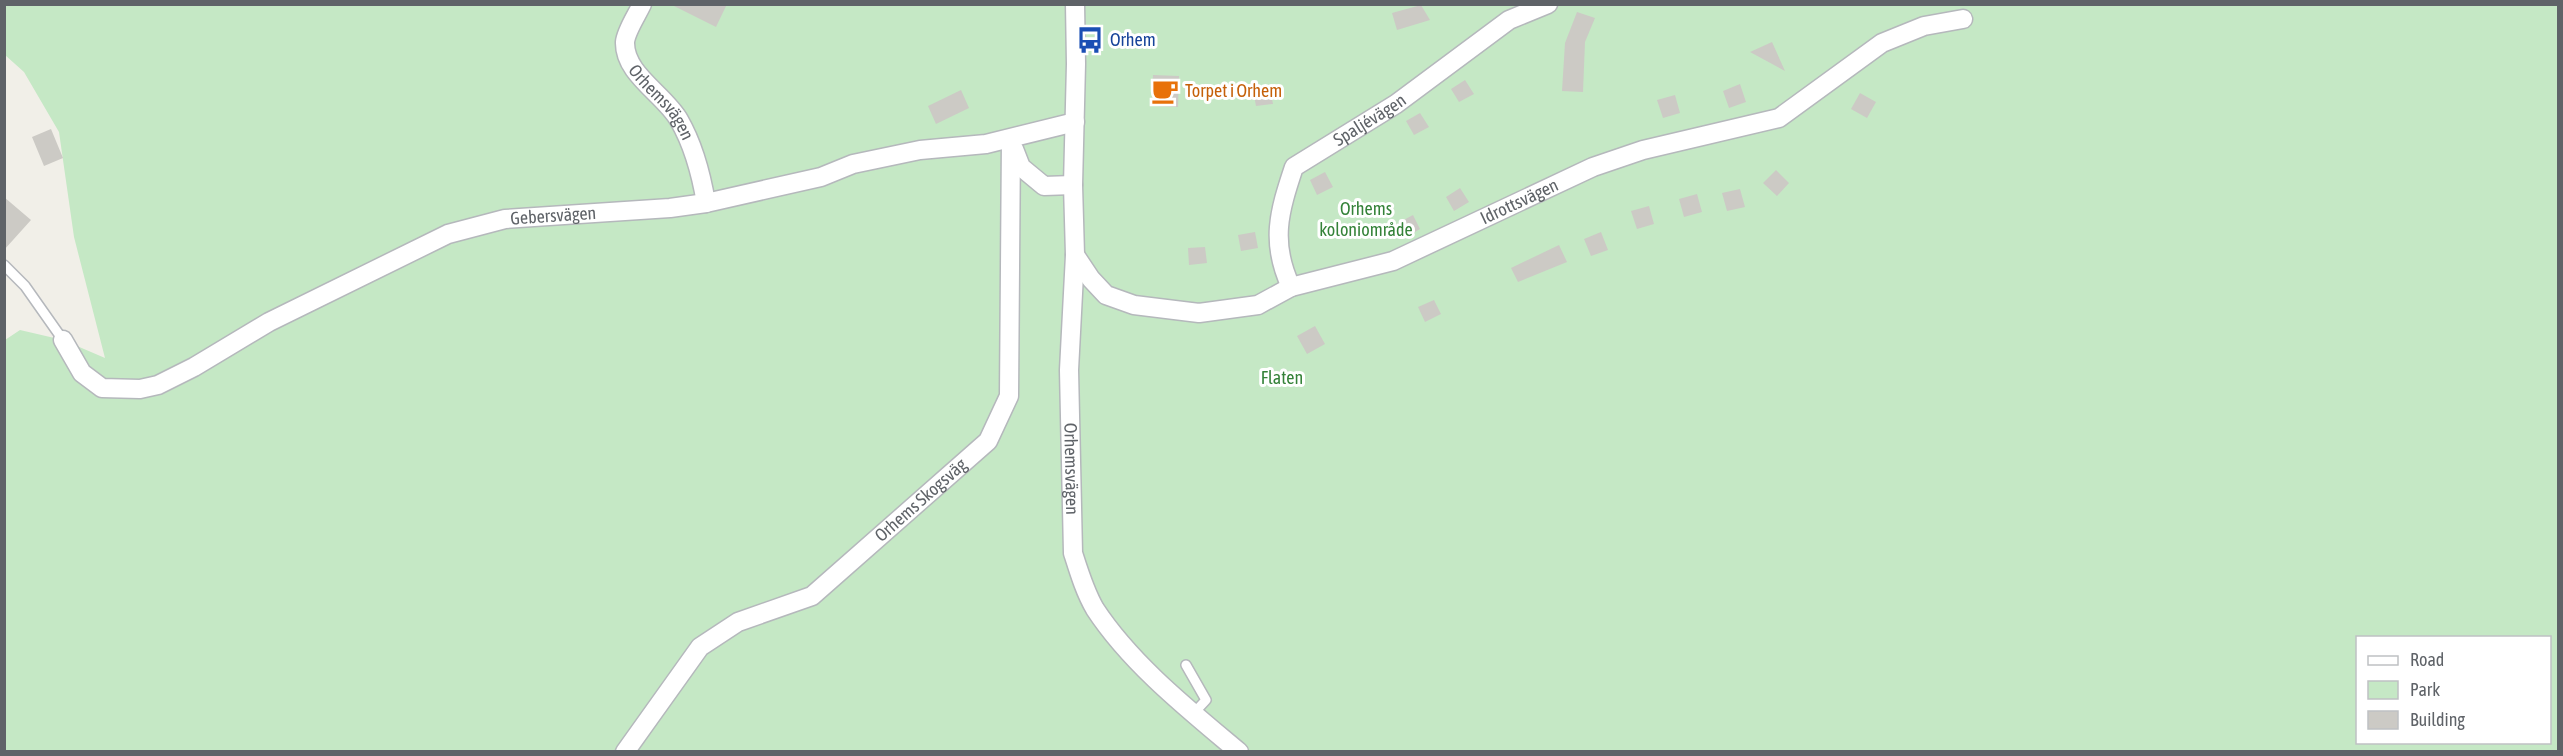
<svg xmlns="http://www.w3.org/2000/svg" width="2563" height="756" font-family="'Asap Condensed',sans-serif">
  <style>
    .green { fill: #c5e8c5; fill-rule: evenodd }
    .building { fill: #cccac5 }
    .lines { fill: none; stroke-linecap: round; stroke-linejoin: round }
    .service-casing { stroke: #b5b8bc; stroke-width: 12 }
    .minor-casing { stroke: #b5b8bc; stroke-width: 21 }
    .service { stroke: #fff; stroke-width: 9 }
    .minor { stroke: #fff; stroke-width: 18 }
    .labels { text-anchor: middle; stroke-width: 6; stroke-linejoin: round; paint-order: stroke }
    .transit-label { font-size: 18px; fill: #164399; stroke: #fff; text-anchor: start }
    .food-label { font-size: 18px; fill: #c56008; stroke: #fff; text-anchor: start }
    .street-label { font-size: 18px; fill: #5f6368; stroke: #fff }
    .park-label { font-size: 18px; fill: #348238; stroke: #fff }
  </style>
  <rect width="100%" height="100%" fill="#f1efe8"/>
  <path class="green" d="M5,4l2553,1v746h-2553v-411l15,-10 43,10 42,18 -31,-121 -15,-105 -35,-60 -19,-17zM2358,638h192v104h-192z"/>
  <path class="building" d="M670,4h57l-11,23z
    M1421,5l9,15 -33,10 -5,-17z
    M1577,12l18,6 -10,24 -2,50 -21,-1 3,-48z
    M1772,42l13,29 -35,-19z
    M1153,75l26,1 -1,31 -26,-1z
    M1465,80l9,14 -15,8 -8,-13z
    M1740,84l6,18 -17,6 -6,-17z
    M1270,88l3,16 -17,2 -3,-16z
    M961,90l8,18 -33,16 -8,-18z
    M1860,93l16,9 -9,16 -16,-9z
    M1675,95l5,18 -17,5 -6,-18z
    M1420,113l9,14 -15,8 -8,-14z
    M51,129l12,29 -19,8 -12,-29z
    M1776,170l13,13 -12,13 -14,-13z
    M1325,172l8,15 -16,8 -7,-15z
    M1460,188l9,14 -15,9 -8,-14z
    M1740,189l5,18 -18,4 -5,-18z
    M1697,194l5,18 -18,5 -5,-18z
    M4,197l27,23 -27,30z
    M1649,206l5,18 -17,5 -6,-18z
    M1413,215l7,14 -15,9 -7,-15z
    M1255,232l3,16 -17,3 -3,-16z
    M1601,232l7,18 -17,6 -7,-17z
    M1559,245l8,17 -49,20 -7,-14z
    M1205,247l2,16 -18,2 -1,-17z
    M1434,300l7,14 -16,8 -7,-15z
    M1315,326l10,18 -18,10 -10,-18z"/>
  <g class="lines">
    <defs>
      <path id="service" d="M4,265l21,21 38,54
        M1186,665l20,35 -13,14"/>
      <g id="minor">
        <path id="s1" d="M642,4c-5,11 -16,27 -17,38 -1,32 39,52 54,78 15,26 22,53 27,83"/>
        <path id="s2" d="M1075,4l1,60 -3,121 2,70 -6,115 4,183c6,19 12,39 22,56 36,55 94,101 144,143"/>
        <path d="M1014,149l7,18 23,19 29,-1"/>
        <path id="s3" d="M1075,255l16,24 15,16 28,10 65,8 59,-8 33,-18 102,-26 200,-94 50,-17 136,-32 103,-75 42,-17 39,-7"/>
        <path id="s4" d="M1291,287c-21,-45 -12,-75 3,-120l102,-63 113,-84 39,-16"/>
        <path id="s5" d="M63,340l19,33 20,15 38,1 18,-4 36,-18 75,-45 179,-88 57,-15 165,-11 36,-5 115,-26 32,-13 67,-14 66,-6 89,-22"/>
        <path id="s6" d="M625,752l75,-105 38,-25 74,-26 176,-155 21,-45 2,-257"/>
      </g>
    </defs>
    <use href="#service" class="service-casing"/>
    <use href="#minor" class="minor-casing"/>
    <use href="#service" class="service"/>
    <use href="#minor" class="minor"/>
  </g>
  <defs>
    <symbol id="bus-bare" viewBox="-9 -9 18 18"><path d="M-5-6H5V4H4V6H2V4H-2V6H-4V4H-5ZM-3.5-4V0h7V-4ZM-3.5 1.2v1.5H-2V1.2ZM2 1.2v1.5H3.5V1.2Z" fill="#1a4fb4" stroke="#fff" stroke-width="2.5" paint-order="stroke"/></symbol>
    <symbol id="cafe-bare" viewBox="-9 -9 18 18"><path d="M-5.5-4.5H6V0H3Q3 3.5 0 3.5H-2.5Q-5.5 3.5-5.5 0ZM3-3.2v2h1.7v-2ZM-6 4.5H4V6H-6Z" fill="#e8710a" stroke="#fff" stroke-width="2.5" paint-order="stroke"/></symbol>
  </defs>
  <g fill-rule="evenodd">
    <use href="#bus-bare" x="1071" y="21" width="38" height="38"/>
    <use href="#cafe-bare" x="1146" y="72" width="38" height="38"/>
  </g>
  <g class="labels">
    <g class="transit-label">
      <text x="1110" y="46">Orhem</text>
    </g>
    <g class="food-label">
      <text x="1185" y="97">Torpet i Orhem</text>
    </g>
    <g class="street-label">
      <text dy="6" stroke="none"><textPath href="#s1" startOffset="114">Orhemsvägen</textPath></text>
      <text dy="6" stroke="none"><textPath href="#s4" startOffset="213">Spaljévägen</textPath></text>
      <text dy="6" stroke="none"><textPath href="#s3" startOffset="488">Idrottsvägen</textPath></text>
      <text dy="6" stroke="none"><textPath href="#s5" startOffset="554">Gebersvägen</textPath></text>
      <text dy="6" stroke="none"><textPath href="#s2" startOffset="465">Orhemsvägen</textPath></text>
      <text dy="6" stroke="none"><textPath href="#s6" startOffset="398">Orhems Skogsväg</textPath></text>
    </g>
    <g class="park-label">
      <text x="1366" y="215">Orhems<tspan x="1366" dy="21">koloniområde</tspan></text>
      <text x="1282" y="384">Flaten</text>
    </g>
  </g>
  <rect width="2563" height="756" fill="none" stroke="#5f6368" stroke-width="12"/>
  <rect x="2356" y="636" width="195" height="108" fill="#ffffff" stroke="#bfc1c3" stroke-width="1.5"/>
  <rect x="2368" y="656" width="30" height="9" fill="#ffffff" stroke="#bfc1c3" stroke-width="1.5"/>
  <text x="2410" y="666" font-size="18" fill="#5f6368">Road</text>
  <rect x="2368" y="681" width="30" height="18" fill="#c5e8c5" stroke="#bfc1c3" stroke-width="1.5"/>
  <text x="2410" y="696" font-size="18" fill="#5f6368">Park</text>
  <rect x="2368" y="711" width="30" height="18" fill="#cccac5" stroke="#bfc1c3" stroke-width="1.5"/>
  <text x="2410" y="726" font-size="18" fill="#5f6368">Building</text>
</svg>
